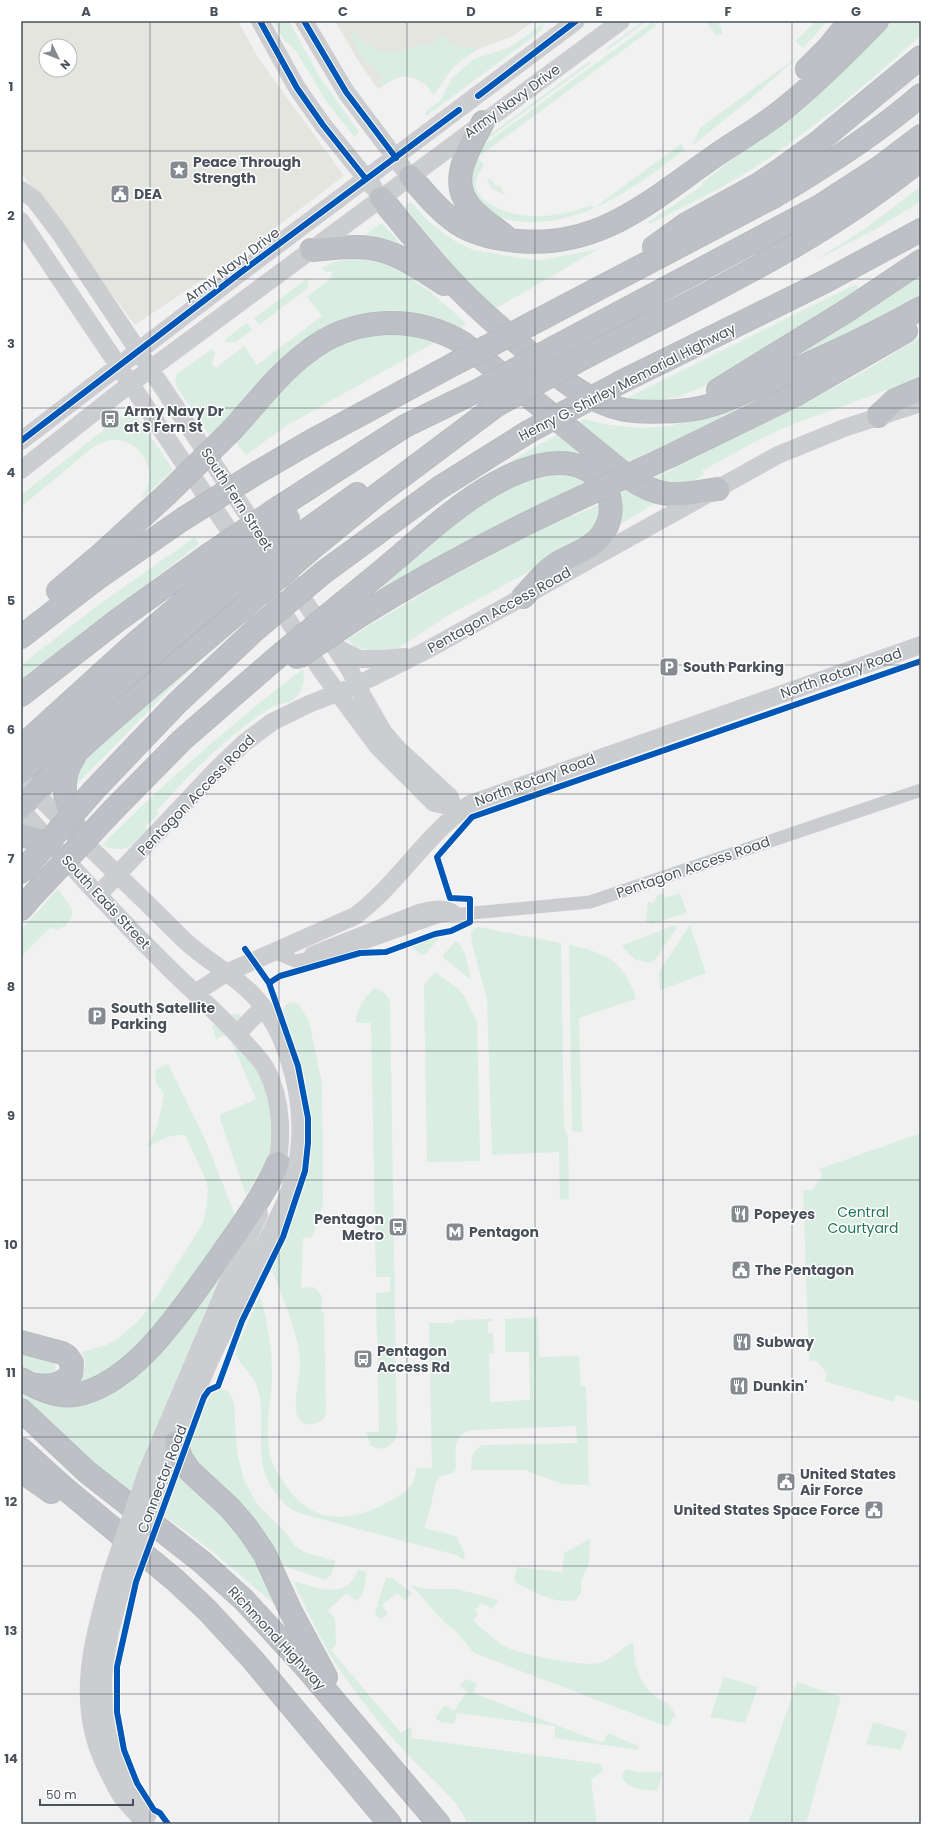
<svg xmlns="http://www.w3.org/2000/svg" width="942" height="1845" font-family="Poppins,sans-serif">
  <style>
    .commercial { fill: #e5e5e0; fill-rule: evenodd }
    .green { fill: #d9ede3 }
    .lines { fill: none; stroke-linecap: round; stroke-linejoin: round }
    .highway-casing { stroke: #b8babf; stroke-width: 24 }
    .street { stroke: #cbcccf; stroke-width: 13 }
    .secondary { stroke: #cccdd0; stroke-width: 18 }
    .highway { stroke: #bdc1c5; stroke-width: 22 }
    .highway-bridge-casing { stroke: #b8babf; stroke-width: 24; stroke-linecap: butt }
    .secondary-bridge { stroke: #cccdd0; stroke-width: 18 }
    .highway-bridge { stroke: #bdc1c5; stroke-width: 22 }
    .cycleway-casing { stroke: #fff; stroke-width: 8 }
    .cycleway { stroke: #0057b8; stroke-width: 6 }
    .grid { fill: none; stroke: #4a515b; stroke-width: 1; stroke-opacity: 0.55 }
    .labels { text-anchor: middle; stroke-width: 3; stroke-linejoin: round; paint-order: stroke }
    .street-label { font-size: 14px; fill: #4a515b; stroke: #fff }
    .poi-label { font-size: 14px; font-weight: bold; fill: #4a515b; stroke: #fff; text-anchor: start }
    .park-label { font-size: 14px; fill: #237556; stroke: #fff }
    .neatline { fill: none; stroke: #4a515b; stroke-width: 1.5 }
    .grid-label { font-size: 13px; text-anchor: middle; font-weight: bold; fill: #4a515b }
  </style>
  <rect width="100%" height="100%" fill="#f2f1f1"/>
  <path class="commercial" d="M21,21h217l21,38 85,117 -102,77 -107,72 -114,-152zM46,46h24v24h-24z
    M335,21h200l-22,15 -37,14 -10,6 -16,15 -16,23 -8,-9 -9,-6 -12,-3 -16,5 -11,8 -19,-27z"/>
  <path class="green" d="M273,21h16l30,55 40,56 -2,1 -2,5 -29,-37 -30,-50 -11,-10z
    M643,21h4l-39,29 -1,-2z
    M654,21l2,5 -178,131 6,8c-4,7 -10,15 -8,23 7,22 48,30 68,28 17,-1 33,-6 48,-11l2,3 87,-64 4,6c-47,34 -96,74 -157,72 -12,0 -26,-3 -36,-8 -7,-4 -13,-10 -19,-15l-7,-37 19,-18z
    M706,21h11l5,8v4l-3,2 -4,-1z
    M814,21h14l-25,27 -8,-7 17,-16z
    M886,21h35v14c-52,48 -108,94 -167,133 -33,21 -70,38 -104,56l-2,-2 54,-36 1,-4 76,-59z
    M544,23l-3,8 -115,85v-5l14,-10 12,-23 22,-19 34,-11 14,-9z
    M355,32c21,26 42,23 70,11l2,4 10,-5 -1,-4 8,-3c8,11 17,14 30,13l2,2 -21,15 -21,29c-4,-2 -5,-6 -9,-10 -13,-14 -31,-7 -44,3l-4,-4 6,-4 -9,-13c-14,0 -18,-22 -24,-32z
    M801,54l-47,42 -62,50 8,-18z
    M590,61l1,2 -107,79 -3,-1z
    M490,178l6,9 3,-2 6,10 -14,-7 -4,-8z
    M921,186v15l-45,28 -62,32 52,-33z
    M411,202l17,19 25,19 20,10 54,9 15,1 56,-11 -103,60 -49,-49 -41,-53z
    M379,224h4l23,26 -44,-10 2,-4z
    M352,254l25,2 37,20 -2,3 20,14 34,30 -6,7c-41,-20 -94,-26 -136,-3 -20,11 -37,28 -53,45 -21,21 -38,45 -62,63l-32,-48 -2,-7 2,-6 35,-25 3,4 -3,10 2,4h3l27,-21 13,19 65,-49 -15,-19 24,-19 1,-7 -6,1 -5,-4 13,-6 16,-3z
    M921,276v25l-129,61 -1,-3z
    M308,278v10l-49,37 -5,-7z
    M856,284l4,7 -124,77 -35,20 -23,9 -28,4 -25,-2z
    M247,323l5,7 -17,13 -9,-1 -2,-2z
    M388,329l53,10 -155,87 -40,29 -13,-16 87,-89z
    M921,337v46l-3,-4 -125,45 -33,15 -58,32 2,4c-25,14 -28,12 -55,6l26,-13 -1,-3 131,-62 58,-31z
    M812,375l-42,22 -144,66 -51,-39 9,-5 25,6 34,3 27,-2 31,-10z
    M127,414h5l5,2 36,54 -30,28 -1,-2c16,-20 3,-53 -24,-56 -9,-1 -18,3 -26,8l-71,59v-12l99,-78z
    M562,432l47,39 -95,-7 -2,-4z
    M561,470l28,11 -151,76 1,2 -60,30 -1,-2 28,-28 104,-77z
    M632,488l23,12v3l-43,27 2,-34z
    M600,504l-1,20 -17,19 -135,73 -48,32 -15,6 -28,-7 -9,-8 102,-61 122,-65 2,3z
    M195,537l4,7 -178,137v-16l76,-59z
    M247,617l-63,58 -114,116 15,-38z
    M303,669c2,11 1,19 -7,28 -6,7 -14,6 -22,9 -8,4 -17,11 -25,17 -34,25 -64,57 -93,88l3,3 -13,12 1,7c-15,15 -25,21 -45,12 63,-63 130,-122 201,-176z
    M58,889l14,20v8l-7,9 -9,4 -6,-2 -29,29v-27z
    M663,893l2,5 15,-5 7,20 -36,11 -5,-3 2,-19 5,1 5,-8z
    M675,925l2,3 -21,30 -5,5 -15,-3 -14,-13 1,-2z
    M690,925l16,48 -46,17 -1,-18z
    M478,927l83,16 3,183 4,12 1,61 -9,1 -1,-48 -67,3 -5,-156 -15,-55 -1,-11 2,-4z
    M438,936v3l-12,15 -4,1 -10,-8v-2z
    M458,941l7,13 6,26 -27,-22 -1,-3 12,-13z
    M569,945c36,7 56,16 67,54l-57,19 3,114 -10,-1z
    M435,972l22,16 8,9 12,25 3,139 -53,1 -3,-177z
    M375,988c8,3 12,6 15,14l7,433c-5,12 -13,17 -26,11l-5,-14h13l-3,-139 14,-1v-15h-14l-5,-254h-15c0,-14 9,-26 19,-35z
    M294,1002l5,3 10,16 13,62 1,122 -11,32 -9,1 -2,50 13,-1 8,9 -1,16h3l2,101 -3,7c-8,4 -17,8 -24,-1 -8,-10 1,-41 1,-54 0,-31 -18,-67 -28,-96l17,-38 19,-62 3,-42 -6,-50 -21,-56 -2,-11 5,-6z
    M233,1014h6c4,8 10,16 13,25 11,29 30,99 15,127l-3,-2 -18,31 -26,-76 1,-5 35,-15 -28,-65 -12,5 -4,-13z
    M168,1064l37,75 30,76 -22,39 -49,64 -56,57 -37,11 10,-10 5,-13 -4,-11 24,-7 12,-6 20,-18 12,-14 53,-84 4,-19 1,-16 -4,-12 -19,-41c-14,-1 -27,5 -38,12l10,-20 7,-33 -8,-11 -1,-13z
    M921,1133v269l-25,-7 -2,7 -69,-21 2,-7 -11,-14 -7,1 -6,-171h9l10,-14 -3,-7z
    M226,1261l-96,232 -70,-60 -39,-39v-6l66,11z
    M260,1296c8,26 12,54 12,81 -1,28 -9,57 0,85 2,5 6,11 9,16 24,43 62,48 103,26 16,-8 32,-16 32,-36h16l-3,-145h24l1,-3 38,-1v2h-4v12h5l1,20h-5l1,49 40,-2 -1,-48h-24v-33l33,-2 1,40 40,-1 2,29 5,1 3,99 -27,-1 -37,-14h-54c1,-12 0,-20 12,-25l94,-2 -1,-17 -101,4c-4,1 -10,1 -13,4 -9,7 -6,25 -6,35l-3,4 -12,3 -5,6 -6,28 -6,18 32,8 9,18 -1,6 -8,-5 -157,-42c-10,-4 -16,-10 -23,-19 -28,-36 -6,-71 -19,-107 -3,-11 -15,-20 -21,-31l1,-11z
    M21,1351c9,2 21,3 29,8 7,4 7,14 1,19l-17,-5 -13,-7z
    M215,1389h8l7,4 4,11 3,48 7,28 13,24 31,31 6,10 10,7 32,9 -5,14 -5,5 -42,-14 -7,-5 -91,-108 20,-55z
    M182,1472l60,59 44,83 -78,-66 -46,-34 16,-40z
    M590,1539l-1,24 -8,18v11l-5,8c-21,5 -41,-8 -60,-17l-2,-4 3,-12 45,5 2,-19z
    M358,1569l9,3c-2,9 -2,22 -10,29l-10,-8 -22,20 3,-2 7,7 1,26 -5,6 70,83 8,-6 3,1 -1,10 189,26 3,4 -1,4 -11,8 6,44h-130c-5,-22 -45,-53 -61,-71 -19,-20 -37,-43 -54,-66 -25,-32 -41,-69 -59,-106 25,6 54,21 65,-12z
    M386,1578h6l20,15 -7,7 -8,-7 -15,12 5,7 -1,4 -4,3 -5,-2 -2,-5z
    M412,1586l16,3h29l41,11 -5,9 -12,-6 -6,8 3,3 -5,7c10,8 20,18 31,25 13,8 81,21 95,17 14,-4 22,-15 34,-21 2,22 4,39 22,54 11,8 16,6 21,22l-3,-1 -3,8 -5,1 -191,-73 -19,-23 -10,-7z
    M724,1677l34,10 -13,36 -35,-6z
    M465,1679l12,4 -4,10 130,50 5,-10 30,13 1,2 -1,2 -83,-12v-12l-98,-13 -3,11 -13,-2 -5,-3v-3l9,-11 9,6 13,-19 -7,-6z
    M797,1682l44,15 -35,127h-58z
    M873,1722l34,10 -6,18 -35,-6z
    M629,1769l8,3h26l-6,19c-14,-2 -26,0 -35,-13l2,-7z"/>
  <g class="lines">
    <defs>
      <path id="highway" d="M807,69l21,-21 22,-27
        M483,122c-14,27 -37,60 -11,87 10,11 23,19 34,28
        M410,176c14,16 29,35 47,47 18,12 39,16 60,18 82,8 133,-40 195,-83 24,-17 50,-31 73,-50 32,-26 63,-57 92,-87
        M381,198c28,34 55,69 87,100 20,20 42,38 63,56 27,23 58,49 94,56 19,3 56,2 75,-2 23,-5 47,-17 69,-27 52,-22 103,-45 152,-73
        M654,247l32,-23 73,-40 21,-14 37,-27 104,-86
        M311,250c19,-1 40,-5 59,-2 28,4 51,21 74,36
        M529,325l246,-129c51,-30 101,-62 146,-101
        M555,347l265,-141 60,-39 41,-31
        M576,362c117,-62 242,-118 345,-203
        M621,382l205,-101 95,-51
        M718,390l130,-80 73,-49
        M878,416l17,-16 26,-11
        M232,430c24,-26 46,-56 74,-77 46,-37 108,-39 157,-10l165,134c35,24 50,18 90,12
        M670,456l125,-61 111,-64
        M258,472l57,-33 139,-75
        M281,506l124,-80 76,-37
        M300,535l57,-41
        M310,550l67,-55 120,-90
        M324,572l115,-84 89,-56
        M58,591l40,-34 68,-62
        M345,601c25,-20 49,-40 73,-61 27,-23 56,-47 89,-63 19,-9 43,-17 64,-13 34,6 52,43 30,72 -10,14 -31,19 -46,29 -12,8 -22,22 -32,32
        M356,618c67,-42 137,-79 209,-113
        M21,637l74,-57 88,-61
        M21,695l97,-75 89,-64
        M21,747l110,-100 87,-74
        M74,757c-17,24 -7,51 2,75
        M21,772l113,-103 95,-80
        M94,790l83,-87 79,-74
        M21,807c66,-71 147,-134 221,-198
        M114,809l68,-69 92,-80
        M21,835l29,8
        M21,909l13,-15
        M21,1342l41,11 5,3 5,7 -1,11c-9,11 -21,13 -34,11
        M21,1379c16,9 35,19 54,16 58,-10 105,-83 137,-127 24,-34 49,-67 66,-105
        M21,1410l66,62 115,90 42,38 59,64 136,160
        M176,1442l5,16 9,13 40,37 17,20 17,25 27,59 35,65
        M21,1449l42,38 112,93 32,30 46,50 137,164
        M21,1471l30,21"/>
    </defs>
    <use href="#highway" class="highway-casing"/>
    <path class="street" d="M272,951l23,10 36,-6 109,-39 150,-14 331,-112
      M311,953l106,-42c11,-3 26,-7 37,0"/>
    <path class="secondary" d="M260,21l37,67 26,37 51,63
      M304,21l42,71 57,76
      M21,190l13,9 25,33 202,303
      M21,221l220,327
      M21,441l219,-168 336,-252
      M21,470l109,-86 491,-363
      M278,561l72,109 12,25 22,38 13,15 53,49 3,10 6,6
      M259,576l64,97 55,74 56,56 19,4
      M335,647l25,12h23l22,-2
      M21,779c53,54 108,106 161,159 22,22 52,36 73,59 35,39 52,110 43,162 -2,16 -8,31 -14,46l-74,155 -51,121
      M21,809c49,57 100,112 153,164 24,23 49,45 71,70 7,8 16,16 21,26 17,32 17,72 9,106
      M98,895l118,-125 28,-27 28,-21 37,-18 48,-19 72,-36 349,-194 66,-27 77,-25
      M195,993l31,-20 129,-57c43,-32 71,-82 115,-112l451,-159
      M237,1034l26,-27
      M147,1472l78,-183 34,-75
      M111,1575c-19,69 -38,131 -2,198 4,8 8,17 13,24 7,9 16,18 24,27
      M122,1585l-12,47 -5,28 -2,19 1,33 4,25 19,41 20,38"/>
    <use href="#highway" class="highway"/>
    <defs>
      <path id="highway-bridge" d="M454,364l75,-39
        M481,389l74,-42
        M497,405l79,-43
        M528,432l93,-50
        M166,495l66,-65
        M565,505l105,-49
        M183,519l75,-47
        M207,556l74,-50
        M218,573l71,-55
        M229,589l71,-54
        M242,609l68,-59
        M256,629l68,-57
        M297,658l59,-40
        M274,660l71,-59
        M21,873l73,-83
        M34,894l80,-85"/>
    </defs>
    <use href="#highway-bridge" class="highway-bridge-casing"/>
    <path class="secondary-bridge" d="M111,1575l36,-103
      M122,1585l37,-104"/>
    <use href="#highway-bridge" class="highway-bridge"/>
    <defs>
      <path id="cycleway" d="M260,21l37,67 26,37 43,54
        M304,21l42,71 50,66
        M478,96l98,-75
        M21,441l219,-168 219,-163
        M269,983l11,-7 80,-23 26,-1 49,-18 16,-3 19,-9v-23l-20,-1 -13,-41 35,-40 449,-156
        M168,1824l-8,-11 -6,-3 -17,-27 -13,-33 -7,-38v-45l19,-85 68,-185 5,-7 9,-4 24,-65 41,-84 22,-66 3,-28v-25l-10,-52 -29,-83 -24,-34"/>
    </defs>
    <use href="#cycleway" class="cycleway-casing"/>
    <use href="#cycleway" class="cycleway"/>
  </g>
  <path class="grid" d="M150,21v1803M279,21v1803M407,21v1803M535,21v1803M663,21v1803M792,21v1803M21,151h900M21,279h900M21,408h900M21,537h900M21,665h900M21,794h900M21,922h900M21,1051h900M21,1180h900M21,1308h900M21,1437h900M21,1566h900M21,1694h900"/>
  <defs>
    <symbol id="sight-square" viewBox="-11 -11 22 22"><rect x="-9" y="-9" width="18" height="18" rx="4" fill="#858990" stroke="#fff"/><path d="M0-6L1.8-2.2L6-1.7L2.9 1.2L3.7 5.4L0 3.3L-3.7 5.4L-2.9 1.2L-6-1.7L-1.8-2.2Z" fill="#fff"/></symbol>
    <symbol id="civic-square" viewBox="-11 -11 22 22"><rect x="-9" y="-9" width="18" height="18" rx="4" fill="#858990" stroke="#fff"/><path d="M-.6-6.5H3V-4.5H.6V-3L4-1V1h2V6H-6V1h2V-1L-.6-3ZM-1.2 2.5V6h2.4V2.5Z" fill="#fff"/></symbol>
    <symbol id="bus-square" viewBox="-11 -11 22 22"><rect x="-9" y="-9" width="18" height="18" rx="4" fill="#858990" stroke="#fff"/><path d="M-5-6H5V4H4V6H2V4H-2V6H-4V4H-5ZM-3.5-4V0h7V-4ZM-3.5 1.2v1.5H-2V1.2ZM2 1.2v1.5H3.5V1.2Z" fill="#fff"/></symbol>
    <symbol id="parking-square" viewBox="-11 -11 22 22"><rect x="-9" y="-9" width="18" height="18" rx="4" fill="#858990" stroke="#fff"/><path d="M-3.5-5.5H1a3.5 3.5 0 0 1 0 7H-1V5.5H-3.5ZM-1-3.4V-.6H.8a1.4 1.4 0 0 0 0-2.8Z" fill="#fff"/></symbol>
    <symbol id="restaurant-square" viewBox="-11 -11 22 22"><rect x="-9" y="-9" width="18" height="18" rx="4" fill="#858990" stroke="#fff"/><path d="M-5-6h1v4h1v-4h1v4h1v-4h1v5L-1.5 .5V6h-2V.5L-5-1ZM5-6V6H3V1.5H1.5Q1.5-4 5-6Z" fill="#fff"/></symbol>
    <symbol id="metro-square" viewBox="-11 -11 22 22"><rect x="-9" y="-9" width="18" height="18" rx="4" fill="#858990" stroke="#fff"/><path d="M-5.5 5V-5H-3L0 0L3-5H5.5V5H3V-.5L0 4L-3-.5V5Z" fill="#fff"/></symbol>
  </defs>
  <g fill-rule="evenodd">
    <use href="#sight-square" x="168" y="159" width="22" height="22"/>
    <use href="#civic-square" x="109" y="183" width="22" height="22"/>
    <use href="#bus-square" x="99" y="408" width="22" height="22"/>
    <use href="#parking-square" x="658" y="656" width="22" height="22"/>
    <use href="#parking-square" x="86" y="1005" width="22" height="22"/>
    <use href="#restaurant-square" x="729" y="1203" width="22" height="22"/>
    <use href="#bus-square" x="387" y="1216" width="22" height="22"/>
    <use href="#metro-square" x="444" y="1221" width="22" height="22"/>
    <use href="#civic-square" x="730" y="1259" width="22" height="22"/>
    <use href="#restaurant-square" x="731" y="1331" width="22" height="22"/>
    <use href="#bus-square" x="352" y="1348" width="22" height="22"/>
    <use href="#restaurant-square" x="728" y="1375" width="22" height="22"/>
    <use href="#civic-square" x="775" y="1471" width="22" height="22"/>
    <use href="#civic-square" x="863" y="1499" width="22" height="22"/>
  </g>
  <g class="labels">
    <g class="street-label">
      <text transform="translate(512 101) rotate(-36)" y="5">Army Navy Drive</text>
      <text transform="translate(232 265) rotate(-37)" y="5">Army Navy Drive</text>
      <text transform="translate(627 382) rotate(-27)" y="5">Henry G. Shirley Memorial Highway</text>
      <text transform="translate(237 499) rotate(57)" y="5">South Fern Street</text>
      <text transform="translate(499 610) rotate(-29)" y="5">Pentagon Access Road</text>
      <text transform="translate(841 673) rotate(-19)" y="5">North Rotary Road</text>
      <text transform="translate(535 780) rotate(-20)" y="5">North Rotary Road</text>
      <text transform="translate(196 795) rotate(-46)" y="5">Pentagon Access Road</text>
      <text transform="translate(693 867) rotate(-19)" y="5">Pentagon Access Road</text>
      <text transform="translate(106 902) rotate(47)" y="5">South Eads Street</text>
      <text transform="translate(162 1479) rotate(-69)" y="5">Connector Road</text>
      <text transform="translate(277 1638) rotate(47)" y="5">Richmond Highway</text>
    </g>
    <g class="poi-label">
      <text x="193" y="167">Peace Through<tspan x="193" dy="16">Strength</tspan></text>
      <text x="134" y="199">DEA</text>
      <text x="124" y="416">Army Navy Dr<tspan x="124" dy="16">at S Fern St</tspan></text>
      <text x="683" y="672">South Parking</text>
      <text x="111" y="1013">South Satellite<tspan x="111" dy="16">Parking</tspan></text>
      <text x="754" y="1219">Popeyes</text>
      <text x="384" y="1224" text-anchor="end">Pentagon<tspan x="384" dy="16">Metro</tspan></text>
      <text x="469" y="1237">Pentagon</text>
      <text x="755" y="1275">The Pentagon</text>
      <text x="756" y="1347">Subway</text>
      <text x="377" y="1356">Pentagon<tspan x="377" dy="16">Access Rd</tspan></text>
      <text x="753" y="1391">Dunkin'</text>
      <text x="800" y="1479">United States<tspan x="800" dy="16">Air Force</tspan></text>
      <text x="860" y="1515" text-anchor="end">United States Space Force</text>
    </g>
    <g class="park-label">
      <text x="863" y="1217">Central<tspan x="863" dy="16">Courtyard</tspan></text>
    </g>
  </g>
  <rect width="942" height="1845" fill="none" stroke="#ffffff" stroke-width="44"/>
  <g transform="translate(58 58) rotate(133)"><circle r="19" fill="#ffffff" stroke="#b7b9bd"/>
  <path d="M0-3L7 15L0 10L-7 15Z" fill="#858990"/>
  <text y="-6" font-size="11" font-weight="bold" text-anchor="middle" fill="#4a515b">N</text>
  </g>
  <path d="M40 1799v6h93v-6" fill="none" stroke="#4a515b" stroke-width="2"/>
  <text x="46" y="1799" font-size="12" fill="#4a515b" stroke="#ffffff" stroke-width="3" paint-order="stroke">50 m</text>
  <rect x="22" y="22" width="898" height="1801" class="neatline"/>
  <g class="grid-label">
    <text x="86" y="16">A</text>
    <text x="214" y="16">B</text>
    <text x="343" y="16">C</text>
    <text x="471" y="16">D</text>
    <text x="599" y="16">E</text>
    <text x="728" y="16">F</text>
    <text x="856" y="16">G</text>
    <text x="11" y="91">1</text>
    <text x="11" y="220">2</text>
    <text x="11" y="348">3</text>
    <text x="11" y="477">4</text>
    <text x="11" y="605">5</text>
    <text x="11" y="734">6</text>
    <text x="11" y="863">7</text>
    <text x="11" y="991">8</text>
    <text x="11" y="1120">9</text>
    <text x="11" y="1249">10</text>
    <text x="11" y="1377">11</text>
    <text x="11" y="1506">12</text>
    <text x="11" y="1635">13</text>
    <text x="11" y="1763">14</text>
  </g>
</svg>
